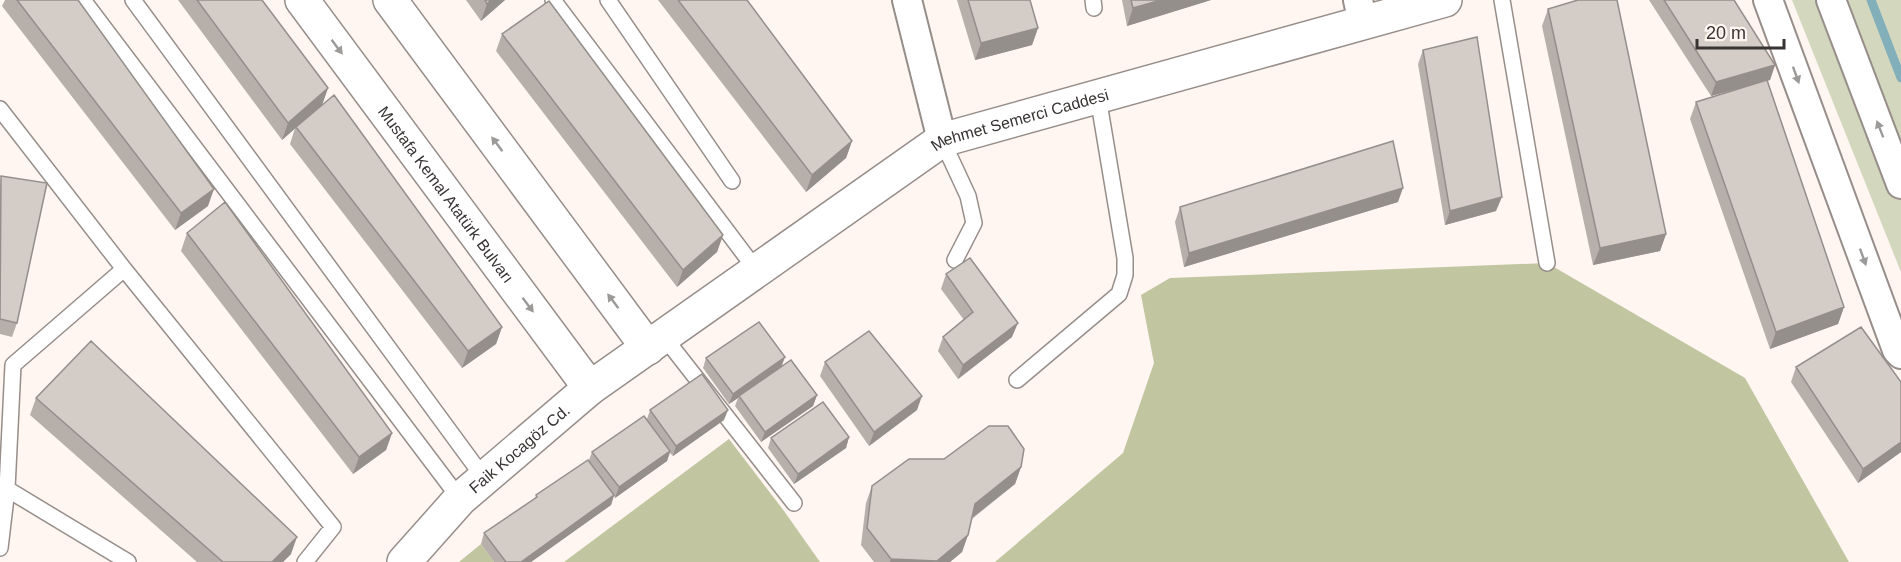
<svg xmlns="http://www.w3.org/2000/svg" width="1901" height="562" font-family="Helvetica,sans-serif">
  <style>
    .green { fill: #d3d7be }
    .forest { fill: #c1c5a0 }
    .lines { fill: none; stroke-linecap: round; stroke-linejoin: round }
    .stream { stroke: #83afbb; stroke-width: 9 }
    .service-casing { stroke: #978e8a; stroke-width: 18 }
    .minor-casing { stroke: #978e8a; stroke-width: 32 }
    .tertiary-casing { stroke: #978e8a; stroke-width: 36 }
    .service { stroke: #fff; stroke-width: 15 }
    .minor { stroke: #fff; stroke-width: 28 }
    .tertiary { stroke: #fff; stroke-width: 33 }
    .wall { fill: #b6afaa }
    .shaded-wall { fill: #948f8b }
    .building { fill: #d4ccc6; stroke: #948f8b; stroke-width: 1.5 }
    .oneway { fill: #9c9a99 }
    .labels { text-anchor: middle; stroke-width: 4.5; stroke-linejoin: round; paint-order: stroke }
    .street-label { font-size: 16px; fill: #383433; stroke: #fff5f1 }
  </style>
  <rect width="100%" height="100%" fill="#fff5f1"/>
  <path class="green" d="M1792,0h109v272z"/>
  <path class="forest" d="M1547,263l198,115 104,184h-854l128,-109 31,-90 -13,-68 29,-17z
    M729,439l55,72 36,51h-256z
    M481,544l13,18h-35z"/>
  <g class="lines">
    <path class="stream" d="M1871,0l30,78"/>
    <defs>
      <path id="service" d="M83,0l377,499
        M133,0l351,478
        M553,0l204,271
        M608,0l124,181
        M1093,0l1,8
        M1502,0l45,263
        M0,109l124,160 209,258 -28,35
        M942,140l26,56 6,27 -19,37
        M124,269l-111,96 -6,124 121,73
        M664,337l130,166
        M1017,380l102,-86 6,-19v-17l-27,-161
        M0,548l7,-59"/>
      <path id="minor" d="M907,0l35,140
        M1358,0l5,23
        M1768,0l129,350 4,4
        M1831,0l70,184"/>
      <g id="tertiary">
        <path id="s1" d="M302,0l288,388"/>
        <path d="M390,0l258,348"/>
        <path id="s2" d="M404,562l56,-63 130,-111 352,-248 503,-140"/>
      </g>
    </defs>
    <use href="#service" class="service-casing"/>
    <use href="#minor" class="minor-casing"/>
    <use href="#tertiary" class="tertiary-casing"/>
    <use href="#service" class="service"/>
    <use href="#minor" class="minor"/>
    <use href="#tertiary" class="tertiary"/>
  </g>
  <path class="wall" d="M5,0h73l130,206 -33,24 -173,-224z
    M178,0h84l66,88 -6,17 180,222 -6,17 -34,24 -172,-224 5,-16 -13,12z
    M466,0h39l-24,21z
    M658,0h89l105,141 -6,17 -40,34z
    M957,0h73l8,28 -6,17 -57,15z
    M1122,0h89l-84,26z
    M1649,0h85l41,65 -5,15 -3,1 77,226 -6,17 -68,25 -80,-230 6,-17 51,-16 -36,10z
    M1548,9l118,225 -6,17 -67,14 -51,-239z
    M502,34l221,201 -6,17 -40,35 -181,-236z
    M1423,50l73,161 -51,14 -27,-161z
    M0,178l17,145 -5,14 -12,-3z
    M1398,202l-214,65 -9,-45 5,-15z
    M187,233l205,200 -6,17 -33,24 -172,-223z
    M946,274l66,63 -54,42 -20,-28 5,-14 21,-17 -23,-31z
    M706,358l75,9 36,28 -4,11 -52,36 -26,-36 3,-8 -9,6 -26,-36z
    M825,362l92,48 -48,36 -49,-70z
    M1796,367l105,15v70l-43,31 -67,-101z
    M36,398l255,156 -8,8h-86l-167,-147z
    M650,410l74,10 -51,36 -3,-3 -3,8 -52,37 -1,-2 -3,9 -80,57h-37l-13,-18 3,-11 51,-34 1,-4 53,-35 3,-8 55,-33z
    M849,437l-3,11 -52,36 -26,-36 3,-10z
    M1021,467l-6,17 -43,35 -4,16 -6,17 -12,10h-76l-13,-17 5,-42 6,-17z"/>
  <path class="shaded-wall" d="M491,0h14l-24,21 6,-17z
    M1161,0h50l-84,26 6,-18z
    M1038,28l-6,17 -57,15 6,-17z
    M1775,65l-5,15 -59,16 5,-14z
    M328,88l-6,17 -40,35 6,-17z
    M852,141l-6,17 -40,34 6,-17z
    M1403,188l-5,14 -214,65 5,-14z
    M214,189l-6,17 -33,24 6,-17z
    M1502,197l-6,14 -51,14 5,-14z
    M1666,234l-6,17 -67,14 7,-17z
    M723,235l-6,17 -40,35 6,-17z
    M1844,307l-6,17 -68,25 6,-17z
    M1018,323l-6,14 -54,42 5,-14z
    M502,327l-6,17 -34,24 6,-17z
    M785,357l-4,11 -42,28 -1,2 -9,6 4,-10z
    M817,395l-4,11 -52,36 4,-10z
    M922,396l-5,14 -48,36 5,-14z
    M728,410l-4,10 -51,36 3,-10z
    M392,433l-6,17 -33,24 6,-17z
    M849,437l-3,11 -52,36 4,-10z
    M1901,442v10l-43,31 5,-14z
    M670,451l-3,10 -52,37 4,-11z
    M1021,467l-6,17 -47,37 7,-17z
    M614,495l-3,10 -80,57h-10z
    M968,535l-6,17 -12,10h-60l1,-3z
    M297,537l-6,17 -8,8h-11z"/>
  <path class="building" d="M17,0h61l136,189 -33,24z
    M197,0h65l66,88 -40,35z
    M485,0h6l-4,4z
    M678,0h69l105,141 -40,34z
    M968,0h62l8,28 -57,15z
    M1131,0h30l-28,8z
    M1578,0h39l49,234 -66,14 -52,-239z
    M1664,0h70l41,65 -59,17z
    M549,1l174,234 -40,35 -181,-236z
    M1477,37l25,160 -52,14 -27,-161z
    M1767,80l77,227 -68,25 -80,-230z
    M334,95l168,232 -34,24 -172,-224z
    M1393,141l10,47 -214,65 -9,-46z
    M1,176l46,7 -30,140 -17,-4z
    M225,202l167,231 -33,24 -172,-224z
    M970,258l48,65 -55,42 -20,-28 30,-25 -27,-38z
    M759,322l26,35 -52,37 -27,-36z
    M1861,327l40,55v60l-38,27 -67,-102z
    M869,331l53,65 -48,36 -49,-70z
    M91,341l206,196 -25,25h-49l-187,-164z
    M791,360l26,35 -52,37 -26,-36z
    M702,374l26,36 -52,36 -26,-36z
    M823,402l26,35 -51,37 -27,-36z
    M644,416l26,35 -51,36 -27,-35z
    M989,426h19l16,23 -3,18 -46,37 -7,31 -31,26 -46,-2 -24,-31 5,-42 37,-27h35z
    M588,460l26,35 -93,67h-15l-22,-29 53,-36 -1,-2z"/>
  <defs><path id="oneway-solid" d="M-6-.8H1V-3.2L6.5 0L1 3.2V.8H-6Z" transform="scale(1.5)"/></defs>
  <g class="oneway">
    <use href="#oneway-solid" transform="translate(337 47) rotate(53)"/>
    <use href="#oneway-solid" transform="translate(1796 75) rotate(70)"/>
    <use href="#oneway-solid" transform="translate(1880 129) rotate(-111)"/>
    <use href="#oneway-solid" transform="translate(497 144) rotate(-127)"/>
    <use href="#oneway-solid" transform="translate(1863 257) rotate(70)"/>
    <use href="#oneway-solid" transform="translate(613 301) rotate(-127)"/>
    <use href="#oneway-solid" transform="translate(528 305) rotate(53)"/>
  </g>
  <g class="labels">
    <g class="street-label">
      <text dy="6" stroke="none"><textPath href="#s2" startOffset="766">Mehmet Semerci Caddesi</textPath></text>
      <text dy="6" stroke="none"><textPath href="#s1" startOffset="242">Mustafa Kemal Atatürk Bulvarı</textPath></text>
      <text dy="6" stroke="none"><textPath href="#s2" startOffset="162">Faik Kocagöz Cd.</textPath></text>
    </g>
  </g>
  <path d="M1697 39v9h87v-9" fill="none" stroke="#383433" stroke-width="3"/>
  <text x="1706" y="39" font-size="18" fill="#383433" stroke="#fff5f1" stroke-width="4.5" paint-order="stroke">20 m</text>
</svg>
